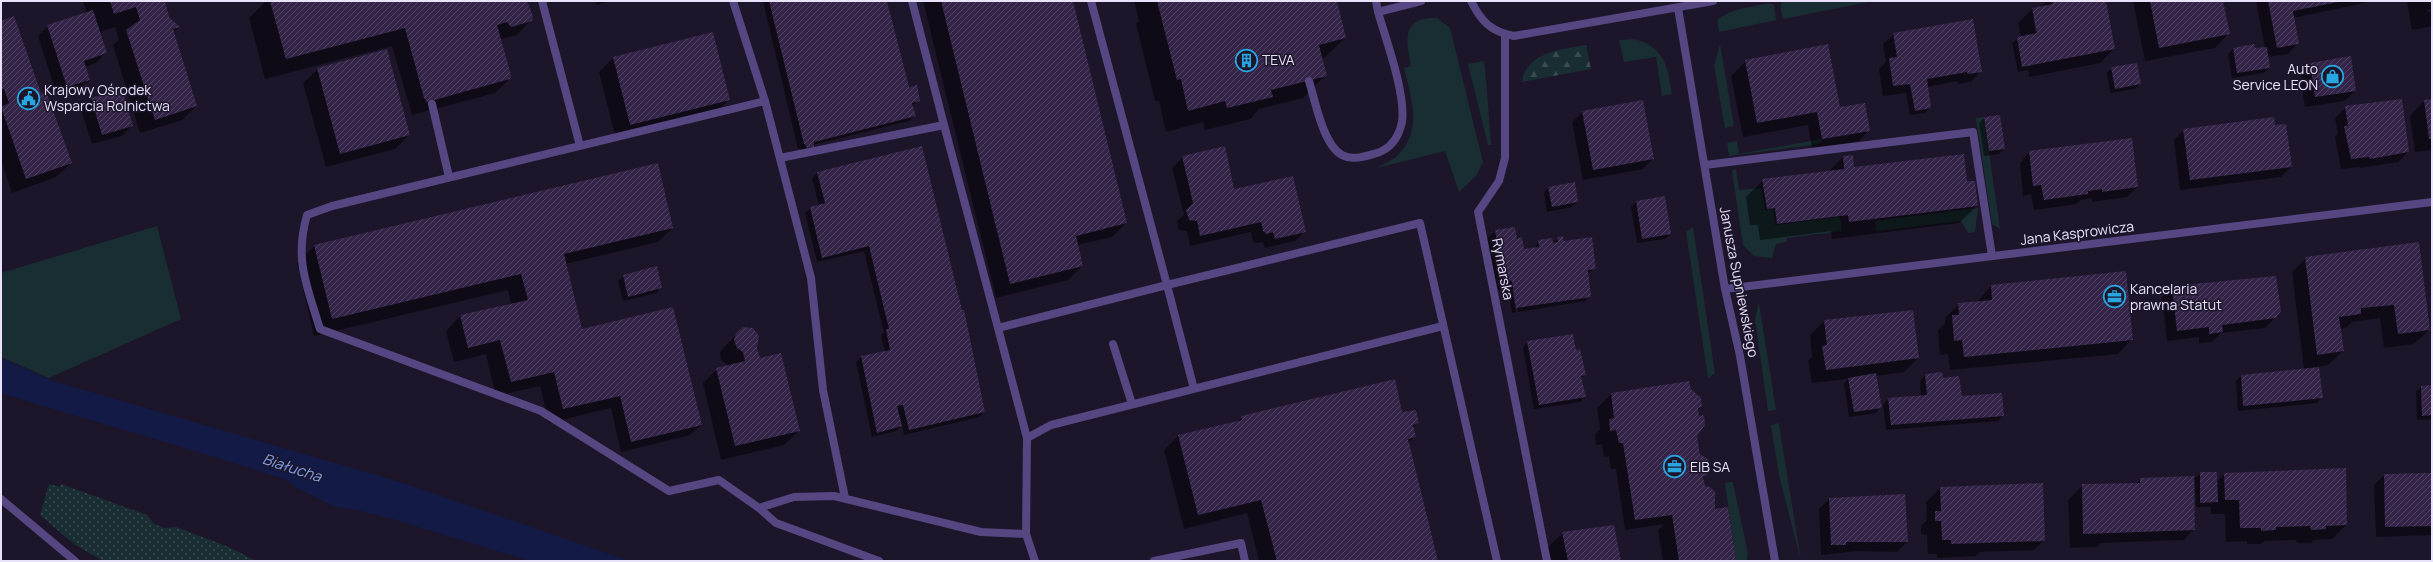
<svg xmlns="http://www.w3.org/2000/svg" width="2433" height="562" font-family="Manrope,sans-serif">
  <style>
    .grass { fill: #192e33 }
    .forest { fill: url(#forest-firs) }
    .park { fill: url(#park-dots) }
    .water { fill: #131a45 }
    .shadow { fill: #0007; fill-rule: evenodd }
    .building { fill: url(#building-hatch) }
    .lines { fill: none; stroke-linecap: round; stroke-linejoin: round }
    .lane { stroke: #564782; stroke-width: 8 }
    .street { stroke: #564782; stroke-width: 8 }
    .labels { text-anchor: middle; stroke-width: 3; stroke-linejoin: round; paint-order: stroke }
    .poi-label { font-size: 14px; fill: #eae2fb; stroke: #1d152a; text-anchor: start }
    .street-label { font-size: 14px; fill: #eae2fb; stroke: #1d152a }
    .water-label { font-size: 15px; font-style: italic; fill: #7ea1ed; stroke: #1d152a }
  </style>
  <defs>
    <pattern id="forest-firs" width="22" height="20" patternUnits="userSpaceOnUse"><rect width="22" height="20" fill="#192e33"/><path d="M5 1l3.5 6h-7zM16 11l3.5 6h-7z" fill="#3b4c51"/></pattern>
    <pattern id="park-dots" width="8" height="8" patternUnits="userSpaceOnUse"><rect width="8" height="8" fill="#192e33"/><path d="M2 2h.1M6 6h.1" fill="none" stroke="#3b4c51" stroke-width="1.8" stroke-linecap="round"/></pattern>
    <pattern id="building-hatch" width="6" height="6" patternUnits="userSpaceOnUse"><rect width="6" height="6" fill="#332448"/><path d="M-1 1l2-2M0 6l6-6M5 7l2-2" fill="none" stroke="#514463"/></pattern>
  </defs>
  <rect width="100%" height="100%" fill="#1d152a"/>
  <path class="grass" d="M1783,1h90l-90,18 -3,-14z
    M1770,3l4,2 2,15 -57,12 -2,-12c15,-12 34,-13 53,-17z
    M1437,18l13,10 33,134 -7,14 -17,16 -14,-41 -68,17c6,-4 15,-7 21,-13 25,-25 13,-57 6,-87l7,-2c-5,-25 -10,-50 26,-48z
    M1633,39c31,6 35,28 39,55l-10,2 -6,-39 -32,5 -5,-22z
    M1720,44l14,82 -9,2 -11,-62z
    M1483,61l2,5 6,79h-3l-20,-81z
    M1984,117l16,112 -8,-5 -16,-106z
    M1822,139l-3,5 -90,12 -2,-13 10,-2 2,13z
    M1736,169l3,21 22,-2 4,22 8,-1 2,16 65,-8 2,14 -55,7v4l-11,2 -4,14 -18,-2 -11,-11 -11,-74z
    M1978,208l-3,24 -7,1 -7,-12 -85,10 -1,-10z
    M157,226l24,93 -132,59 -48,-21v-84z
    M1693,227l22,146 -7,5 -22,-146z
    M1759,303l17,107 -8,1 -13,-92z
    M1779,423l2,14 20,124 -22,-86 -8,-50z
    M1731,482l2,1 15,70 -1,8h-11l-11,-78z"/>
  <path class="forest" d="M1586,45l5,24 -69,13c4,-30 41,-33 64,-37z"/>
  <path class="park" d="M49,484l11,3 1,-3 86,31 7,9 10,4 12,-1 53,20 27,14h-153l-29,-17 -34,-29z"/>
  <path class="water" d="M1,358l52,23 347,101 230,79h-100l-141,-43 -33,-8 -21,-3 -38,-19 -11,-8c-94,-32 -190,-57 -285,-87z"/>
  <path class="shadow" d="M83,1h81l4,16 11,10 -6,6 23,73 -14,14 -42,13 -27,-88 6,-6 -4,-12 -16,5 7,21 -10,10 -11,4 4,13 -11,10 -21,6 -19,-60 10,-10 39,-13z
    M266,1h261l4,19 -14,15 -17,4 9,40 -14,14 -83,22 -20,-69 -127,33 -16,-61z
    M595,1h18l-17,4z
    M763,1h124l21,87 11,12 -7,6 2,10 -5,5 -96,24 -5,7 -6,1 -2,-5 -2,1z
    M923,1h149l54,222 -14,14 -35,8 5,21 -14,14 -72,18z
    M1134,1h202l9,37 -23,22 3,16 -22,22 -44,11 -9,10 -45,11 -2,-8 -37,10 -7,-31h-4l-19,-77 3,-3z
    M2047,1h58l9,48 -14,14 -71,14 -1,-7 -10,2 -6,-29 9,-6 -3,-14 14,-14 9,-2zM2033,19h2l3,15h-2z
    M2133,1h89l7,32 -14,15 -70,13z
    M2256,1h118l-81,17 5,25 -10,11 -21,3 2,11 -5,5 -32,5 -4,-24 5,-5 32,-1z
    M2407,1h25v8l-5,1 1,2 4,-1v15l-20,4z
    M1,22l39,73 31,68 -15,14 -44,16 -11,-32z
    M712,33l17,67 -15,14 -98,25 -17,-67 14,-14z
    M1894,34l87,37 -10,11 -13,2 -1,-3 -30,6 3,21 -5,5 -15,2 -4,-22 -23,3 -4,-27 7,-7 -3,-18z
    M2351,57l4,34 -10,10 -40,6 -5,-33 10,-10z
    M1746,61l93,48 30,21 -10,11 -47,8 -4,-24 -65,12 -12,-61z
    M2112,68l28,16 -5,5 -25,4 -3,-20z
    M318,69l91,66 -14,14 -69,18 -23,-84z
    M92,99l40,26 -10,11 -30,8 -11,-35z
    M2432,100v50l-17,2 -5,-36 14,-15z
    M2346,107l62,45 -10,10 -38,6 -1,-1 -18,2 -6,-32 3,-3 -3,-16z
    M1583,112l70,47 -10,10 -60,11 -11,-58z
    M1984,118l20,31 -5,5 -15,2 -5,-33z
    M2274,127l17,40 -10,10 -101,13 -6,-50 10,-10z
    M2030,152l107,35 -10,10 -35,5v-4l-11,2 -4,4 -43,6 -3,-16 -8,2 -3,-33z
    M1183,157l50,33 72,41 -10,10 -30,7 -2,-6 -7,1 -3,-1 -2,-10 -61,14 -3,-15 -8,-1 -2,-9 7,-7 -12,-46z
    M1843,157l11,12 112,13 11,24 -18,17 -127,16 -1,-8 -71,9 -2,-15h-8l-4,-28 17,-17 66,-9z
    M817,173l144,138 23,101 -5,5 -75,18 -2,-10 -6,6 -24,6 -16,-75 5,-5 24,-5 -4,-17 3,-2 -20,-82 -47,11 -12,-49 6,-5 8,-2 -7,-28z
    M1549,187l28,15 -5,5 -25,5 -3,-19z
    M1636,202l34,32 -5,5 -28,4 -6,-36z
    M672,228l-14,14 -93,22 16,66 120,95 -11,10 -69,17 -10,-44 -62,15 -9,-37 -44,10 -10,-42 -32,8 -8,-31 14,-15 51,-12 -3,-14 -194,46 -17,-73 17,-17z
    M1495,231l21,9 7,12 11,-3 5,-8 13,3 6,-6 37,30 -8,6 3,22 -5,5 -67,11 -4,-23h-2l4,23 -4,1 -4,-24 -15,2 -8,-50z
    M2418,243l11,87 -15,14 -30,4 -4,-30 -28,4 -6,6 -6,1 3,22 -15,14 -10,2 4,30 -5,6 -79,8 -2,-30 5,-5 63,-7 -12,-97 14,-14z
    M623,276l38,12 -5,5 -33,8 -5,-20z
    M2275,277l5,36 -15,15 -44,5 -9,9 -13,1v-6l-32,4 -5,-44 10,-10z
    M1991,286l141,53 -14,15 -168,16 -2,-16 -8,1 -2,-25 7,-7v-5l14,-14 18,-2z
    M1824,321l94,37 -14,14 -28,4 5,31 -5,6 -27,4 -5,-33 4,-5 -36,4 -4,-22 4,-4 -2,-22z
    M741,329l15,19 3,11 40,72 -15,14 -63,15 -18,-77 14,-14 12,-3 -8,-6 -1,-8z
    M1528,342l47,9 9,24 -3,3 4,19 -5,5 -46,7 -11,-62z
    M1925,375l17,4 19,18 42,19 -5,5 -112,9 -3,-25 5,-6 33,-2 -1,-16z
    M2432,386v33l-15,1 -1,-28 5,-5z
    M1690,390l11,17 -4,4 -1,25 10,40 -4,4 10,30 23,51h-72l-5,-31 6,-6 -39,6 -9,-61h-5l-2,-13 -5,1 -2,-13 -6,1 -1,-11 5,-5 -3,-21 14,-14z
    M1401,414l17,9 -5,5 2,9 -7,6 29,118h-178l-12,-48 -63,16 -20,-79 14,-14 59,-14 5,-5z
    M2201,473l15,9 9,-8 121,51 -14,14 -18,1 -3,3h-14l-1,-3 -32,1 -3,3h-14v-3l-21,1 -1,-28h-14v-7h-15l-1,-29z
    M2432,473v62l-56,2 -2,-52 10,-10z
    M2141,479l53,50 -10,11 -83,3 -4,4 -27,1 -2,-48 15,-15 53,-1z
    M1940,488l104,52 -10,10 -54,2 -4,4 -39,2v-4h-9l-1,-19 -6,-1v-8l6,-6 -1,-18z
    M1829,499l78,43 -10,10 -39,-1 -37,4 -2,-46z
    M1563,533l57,28h-69l-3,-14z"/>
  <path class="building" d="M110,1h55l4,16 11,10 -7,2 24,77 -42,14 -29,-90 14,-10 -4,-13 -22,7z
    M270,1h257l6,15 -1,5 -21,6 -4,-5 -10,3 14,50 -1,4 -83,23 -3,-4 -19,-70 -119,31z
    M769,1h118l22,86 8,-2 3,16 -8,2 4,13 -102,26v5l-7,1 -2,-4h-1z
    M941,1h132l54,222 -51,13 7,30 -73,18z
    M1157,1h180l9,37 -27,7 8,31 -56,14 2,7 -46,11 -2,-7 -37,10 -7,-32 -4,1z
    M2052,1h54l9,48 -93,18 -5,-30 20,-4 -5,-25 21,-4z
    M2150,1h73l7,33 -71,14z
    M2268,1h70v1l-45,9 6,33 -22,4z
    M93,10l14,43 -23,8 6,19 -23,7 -20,-62z
    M14,16l27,77 5,-2 26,72 -46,16 -25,-72 8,-4 -5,-14 -3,1v-69z
    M1973,19l9,53 -14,2 -1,-2 -40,7 4,29 -16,3 -5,-27 -17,2 -4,-28 8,-1 -4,-24z
    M713,32l17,68 -100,25 -17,-68z
    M1828,44l12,63 25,-4 5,28 -48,8 -5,-27 -60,11 -12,-63z
    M2254,44l1,4 12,-1 3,21 -33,5 -4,-25z
    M387,49l23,86 -70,19 -23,-86z
    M2351,56l5,35 -41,6 -5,-34z
    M2137,63l4,21 -26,5 -4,-22z
    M122,89l11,37 -31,9 -11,-37z
    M2402,99l7,53 -39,7 -1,-2 -18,2 -7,-33h4l-3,-20z
    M2432,99v39l-3,1 -5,-39z
    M1643,100l11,59 -61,11 -11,-59z
    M2000,115l5,34 -16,2 -5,-34z
    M2274,117l1,8 11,-1 6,43 -102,13 -7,-51z
    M2132,138l6,49 -36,5v-3l-14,2v3l-44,6 -3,-15 -8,1 -4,-35z
    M922,146l40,164h2l21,102 -76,18 -6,-25 -6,1 5,20 -25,7 -16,-77 29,-6 -4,-21h3l-20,-83 -47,12 -12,-51 15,-4 -8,-31z
    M1225,146l9,43 59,-13 13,56 -31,7 -2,-7 -6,2 -4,-3 -2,-9 -61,14 -3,-15 -8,-1 -3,-10 7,-7 -11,-47z
    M1964,154l3,27h8l3,25 -129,16 -1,-7 -71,9 -2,-16 -8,1 -5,-30 82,-10 -1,-13 10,-1 1,12z
    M658,163l15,65 -109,26 18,75 91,-22 29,118 -71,17 -11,-46 -57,13 -9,-37 -43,10 -11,-42 -32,8 -8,-33 68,-15 -7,-26 -189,45 -18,-74z
    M1575,182l3,20 -26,5 -4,-20z
    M1665,196l6,38 -29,5 -6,-38z
    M1515,227l2,12 5,-2 2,12 15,-2 -1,-7 14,-2 1,5 5,-1 -1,-5 6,-1 1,5 28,-4 4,32 -8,1 3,27 -75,11 -4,-27h-9l-8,-51z
    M2419,242l11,88 -32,4 -4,-29 -33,3v6l-22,3 5,34 -27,4 -12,-98z
    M657,266l5,22 -34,9 -5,-22z
    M2126,271l7,69 -169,17 -2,-17 -8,1 -2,-26h7l-1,-12 34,-3 -1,-15z
    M2276,276l5,35 -5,7 -54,7 1,7 -14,2v-7l-32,4 -5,-45z
    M1913,310l6,48 -93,12 -4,-24 5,-1 -3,-25z
    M743,327l10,1 6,8 -2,12 3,10 21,-5 19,78 -65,15 -19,-78 29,-7 -2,-9 -6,-4 -3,-8 2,-7z
    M1573,334l3,16 4,-1 6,26 -5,1 5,21 -47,8 -12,-64z
    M2319,367l4,31 -80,8 -2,-31z
    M1942,372l1,6 16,-2 3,20 40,-3 2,23 -113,9 -3,-27 39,-3 -2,-21z
    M1876,373l6,35 -28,4 -6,-34z
    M1395,379l7,33 14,-2 3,13 -6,2 3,12 -8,2 30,122h-161l-16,-61 -63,15 -20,-80 64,-15 -1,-4z
    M1689,381l2,8 10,9 1,9 -4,1 1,8 5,-1 1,10 -8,11 3,18 9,6 -2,16 -4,1 2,9 5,1 5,5v17l13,-2 8,54h-57l-7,-46 -37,5 -12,-77h-4l-3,-13 -6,1 -1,-12 5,-1 -3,-25z
    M2432,385v30l-10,1 -1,-30z
    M2346,468l1,57 -21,1v3l-15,1 -1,-4 -34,1v3l-15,1v-3h-21l-1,-28h-14l-1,-27z
    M2200,472h17l1,30 -18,1z
    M2423,473h9v53l-47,1 -1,-53z
    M2194,476l1,54 -112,4 -1,-50 58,-1v-5z
    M2043,483l2,58 -94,3v-4h-9l-1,-19h-6v-10h6l-1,-24z
    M1905,494l3,48h-62v3h-15l-2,-47z
    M1614,525l7,36h-53l-6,-29z"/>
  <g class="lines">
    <path class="lane" d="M542,1l38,145
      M733,1l32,100 46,177 12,112 22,108
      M912,1l32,124
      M1376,1l2,11 43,-11
      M1505,35v123l-6,23 -21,31 69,349
      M1309,81c6,19 14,64 33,74 11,6 24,1 35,-2 15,-5 22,-17 25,-31 4,-28 -16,-82 -24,-110
      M432,104l17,73
      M780,158l164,-33 54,203
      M1705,165l268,-33 19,124
      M1113,344l19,60
      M1194,389l-27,-104 253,-62 77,338
      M1027,438l-29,-110 169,-43 -76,-284
      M1,499l74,62
      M759,508l-40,-28 -50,11 -128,-80 -221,-82c-13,-43 -26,-69 -13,-114l25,-9 433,-105
      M879,561l-103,-38 -17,-15 35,-11 40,-1 147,36 45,2
      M1035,561l-9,-27 1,-96 24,-13 392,-99
      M1154,561l87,-18 4,18"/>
    <path class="street" d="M1471,1c10,20 20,31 43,35l199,-35
      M1678,8l47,281 15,67 35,205
      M1725,289l707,-87"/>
  </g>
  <defs>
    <symbol id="building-ring" viewBox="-11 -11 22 22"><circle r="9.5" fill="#1d152a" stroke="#28a6e1" stroke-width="1.5"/><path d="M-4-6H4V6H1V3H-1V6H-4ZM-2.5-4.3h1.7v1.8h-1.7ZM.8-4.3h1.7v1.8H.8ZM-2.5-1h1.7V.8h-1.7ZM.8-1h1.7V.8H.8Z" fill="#28a6e1"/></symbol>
    <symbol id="shop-ring" viewBox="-11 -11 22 22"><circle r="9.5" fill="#1d152a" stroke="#28a6e1" stroke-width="1.5"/><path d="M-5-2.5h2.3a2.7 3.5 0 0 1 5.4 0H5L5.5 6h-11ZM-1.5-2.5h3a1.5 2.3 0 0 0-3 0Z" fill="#28a6e1"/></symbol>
    <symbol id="civic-ring" viewBox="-11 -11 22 22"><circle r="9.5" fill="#1d152a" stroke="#28a6e1" stroke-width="1.5"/><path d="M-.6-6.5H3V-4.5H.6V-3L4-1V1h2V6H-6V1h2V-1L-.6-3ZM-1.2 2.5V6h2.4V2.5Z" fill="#28a6e1"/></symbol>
    <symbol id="office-ring" viewBox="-11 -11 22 22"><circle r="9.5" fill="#1d152a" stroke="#28a6e1" stroke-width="1.5"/><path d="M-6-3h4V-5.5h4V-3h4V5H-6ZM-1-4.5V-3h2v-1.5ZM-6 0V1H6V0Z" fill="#28a6e1"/></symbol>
  </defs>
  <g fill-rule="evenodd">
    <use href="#building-ring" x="1234" y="48" width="25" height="25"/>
    <use href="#shop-ring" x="2320" y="64" width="25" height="25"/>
    <use href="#civic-ring" x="16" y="86" width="25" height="25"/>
    <use href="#office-ring" x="2102" y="284" width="25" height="25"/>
    <use href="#office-ring" x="1662" y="454" width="25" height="25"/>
  </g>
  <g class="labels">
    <g class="poi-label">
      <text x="1262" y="65">TEVA</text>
      <text x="2318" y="74" text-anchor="end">Auto<tspan x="2318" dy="16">Service LEON</tspan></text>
      <text x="44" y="95">Krajowy Ośrodek<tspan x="44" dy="16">Wsparcia Rolnictwa</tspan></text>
      <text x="2130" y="294">Kancelaria<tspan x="2130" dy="16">prawna Statut</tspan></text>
      <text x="1690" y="472">EIB SA</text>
    </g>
    <g class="street-label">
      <text transform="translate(2077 233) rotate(-7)" y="5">Jana Kasprowicza</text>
      <text transform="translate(1503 269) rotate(79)" y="5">Rymarska</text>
      <text transform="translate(1739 282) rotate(79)" y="5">Janusza Supniewskiego</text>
    </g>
    <g class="water-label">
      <text transform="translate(292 468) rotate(18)" y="5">Białucha</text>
    </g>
  </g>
  <rect width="2433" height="562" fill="none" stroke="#eae2fb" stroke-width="4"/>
</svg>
